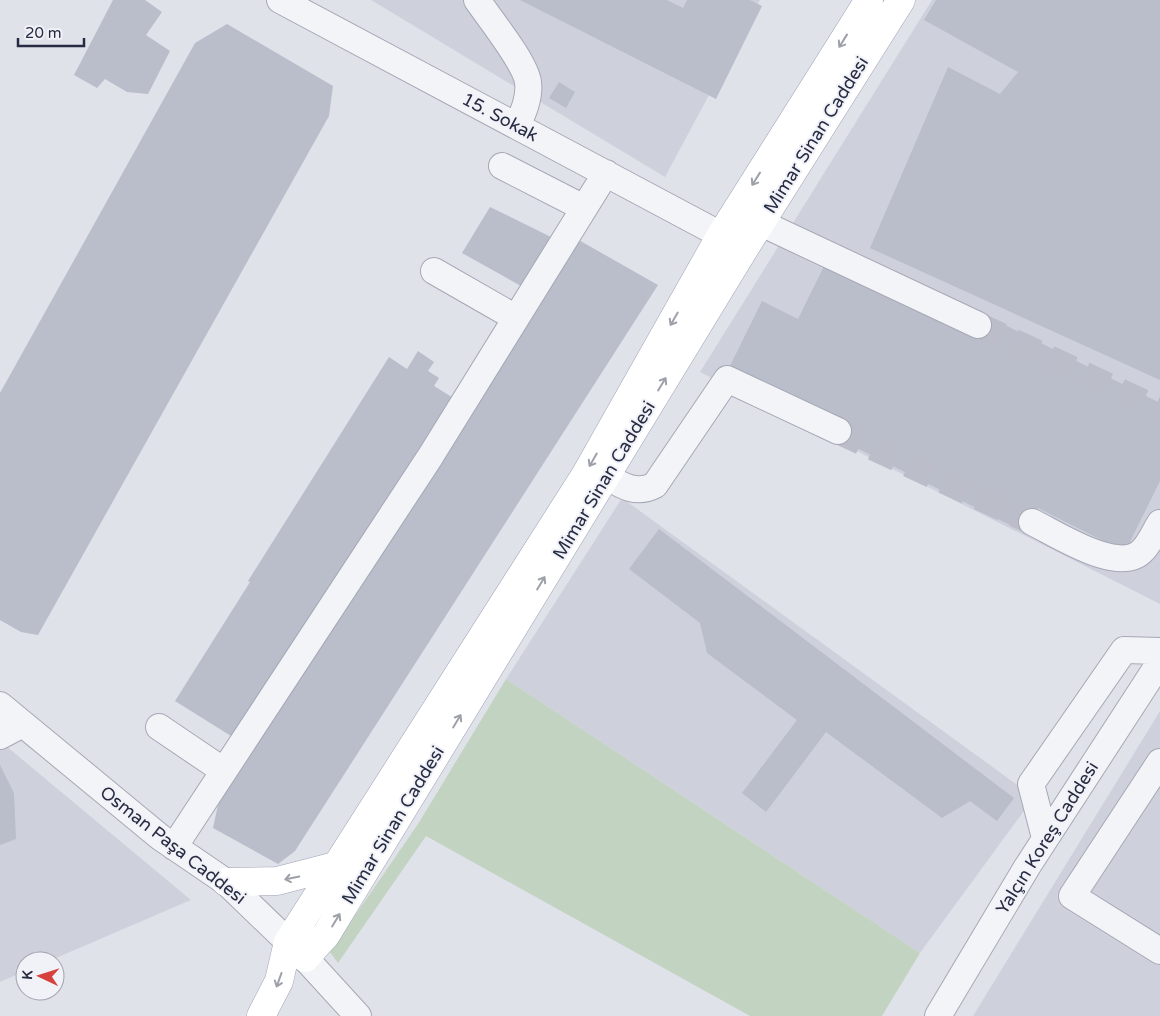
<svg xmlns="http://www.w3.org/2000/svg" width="1160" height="1016" font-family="'Varela Round',sans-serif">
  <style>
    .built { fill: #ced1dc }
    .green { fill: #c2d4c1 }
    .building { fill: #babdca }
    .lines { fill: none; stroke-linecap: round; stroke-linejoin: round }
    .minor-tunnel { stroke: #bbbec9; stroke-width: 26; stroke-dasharray: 26 13; stroke-linecap: butt }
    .minor-casing { stroke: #a5a8b5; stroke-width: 28 }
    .major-casing { stroke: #9ea4b7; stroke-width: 29 }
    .minor { stroke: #f3f4f8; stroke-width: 26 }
    .major { stroke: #fff; stroke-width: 28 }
    .oneway { stroke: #9ea0aa }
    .labels { text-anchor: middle; stroke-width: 4; stroke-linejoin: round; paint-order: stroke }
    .street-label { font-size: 18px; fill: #272c43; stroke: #f0f2f7 }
  </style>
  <rect width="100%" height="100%" fill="#e0e2ea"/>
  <path class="built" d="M371,0h389l-95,177z
    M932,0h228v604l-460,-232z
    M622,498l412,299 -114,156 -414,-274z
    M1160,711v305h-187z
    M0,741l191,159 -142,61h-24v10l-25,11z"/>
  <path class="green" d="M506,679l414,274 -38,63h-132l-324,-180 -88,127 -8,-11 88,-128z"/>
  <path class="building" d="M113,0h32l17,12 -16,23 24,16 -22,43 -21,-2 -22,-13 -8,9 -23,-13z
    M520,0h147l16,8 4,-8h63l12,6 -46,93z
    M936,0h224v380l-290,-132 78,-181 52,27 18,-22 -94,-52z
    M227,24l106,62 -4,30 -291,519 -17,-3 -21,-12v-227l195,-350z
    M559,82l16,10 -9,16 -17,-10z
    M490,207l61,30 -30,49 -59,-33z
    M577,239l81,46 -363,566 -17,13 -65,-36 8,-37z
    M827,260l156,54 177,89v78l-35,71 -87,-44 -12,25 -191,-96 -107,-67 34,-69 36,18z
    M418,351l16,11 -6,9 11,7 -5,8 21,13 -216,342 -64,-40 75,-119 -2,-1 141,-224 18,12z
    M659,529l355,269 -17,23 -27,-20 -28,17 -116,-86 -60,80 -24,-19 55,-73 -90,-67 -7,-30 -71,-54z
    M0,765l14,28 2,46 -16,6z"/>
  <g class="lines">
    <path class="minor-tunnel" d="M978,325l182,85
      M838,431l194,91"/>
    <defs>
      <path id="minor" d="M280,0l441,235
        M477,0c13,19 48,62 51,82 2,16 -5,31 -11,44
        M502,166l82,42
        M761,223l217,102
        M434,271l82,47
        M606,476c16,10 31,19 49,9l72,-106 111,52
        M1032,522c25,12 88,54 111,28 7,-7 12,-19 17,-27
        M0,705l160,132 66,45 79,76 53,58
        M159,727l65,44
        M0,736l23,-12
        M1160,762l-88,134 88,55
        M1045,838l-14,-54 93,-134 36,1
        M174,847l256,-390 176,-284
        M938,1016l89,-149 133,-205"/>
      <path id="major" d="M226,882l51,-1 62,-16
        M305,958l21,-23 420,-689 155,-246
        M261,1016l18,-35 9,-39 298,-468 135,-239 148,-235"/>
    </defs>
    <use href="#minor" class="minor-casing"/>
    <use href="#major" class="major-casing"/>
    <use href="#minor" class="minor"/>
    <use href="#major" class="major"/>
  </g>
  <defs><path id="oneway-shaft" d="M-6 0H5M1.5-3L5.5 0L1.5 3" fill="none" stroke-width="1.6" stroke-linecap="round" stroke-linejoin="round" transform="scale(1.25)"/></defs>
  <g class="oneway">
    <use href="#oneway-shaft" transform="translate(843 41) rotate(122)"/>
    <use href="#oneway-shaft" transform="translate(756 179) rotate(122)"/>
    <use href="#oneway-shaft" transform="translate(674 319) rotate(120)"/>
    <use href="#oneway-shaft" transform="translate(662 384) rotate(-59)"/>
    <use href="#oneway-shaft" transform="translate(593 460) rotate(120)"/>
    <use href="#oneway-shaft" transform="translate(541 583) rotate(-59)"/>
    <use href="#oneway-shaft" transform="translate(457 721) rotate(-59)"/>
    <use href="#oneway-shaft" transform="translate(292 878) rotate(168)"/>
    <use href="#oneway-shaft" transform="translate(336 920) rotate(-59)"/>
    <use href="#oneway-shaft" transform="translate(279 980) rotate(110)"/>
  </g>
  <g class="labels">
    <g class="street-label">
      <text transform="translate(500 117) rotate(28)" y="6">15. Sokak</text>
      <text transform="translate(816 135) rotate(-58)" y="6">Mimar Sinan Caddesi</text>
      <text transform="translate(604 480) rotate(-59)" y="6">Mimar Sinan Caddesi</text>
      <text transform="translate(393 825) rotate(-59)" y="6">Mimar Sinan Caddesi</text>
      <text transform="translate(1047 838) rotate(-58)" y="6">Yalçın Koreş Caddesi</text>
      <text transform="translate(173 845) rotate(38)" y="6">Osman Paşa Caddesi</text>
    </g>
  </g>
  <g transform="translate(40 976) rotate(274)"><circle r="24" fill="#f0f2f7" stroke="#a0a3af"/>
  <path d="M0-4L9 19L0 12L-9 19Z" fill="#d7413d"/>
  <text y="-8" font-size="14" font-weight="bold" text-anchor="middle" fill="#272c43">K</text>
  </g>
  <path d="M18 38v8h66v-8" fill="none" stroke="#272c43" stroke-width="2.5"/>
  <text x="25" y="38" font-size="15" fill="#272c43" stroke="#f0f2f7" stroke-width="4" paint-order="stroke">20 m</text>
</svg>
